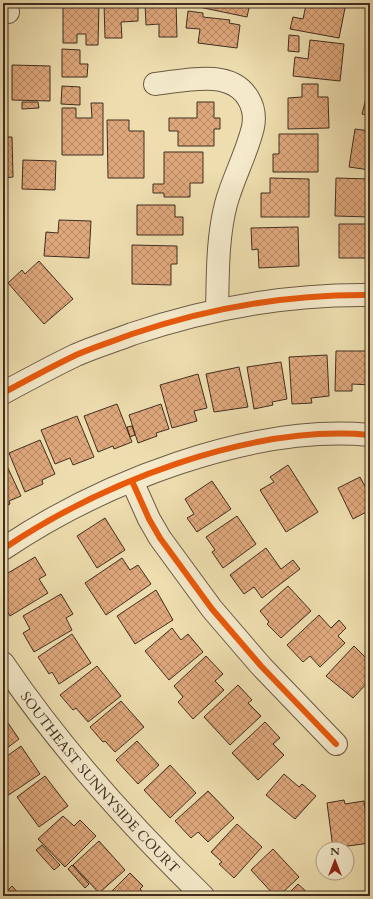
<svg xmlns="http://www.w3.org/2000/svg" width="373" height="899" font-family="Cardo,serif">
  <style>
    .building { fill: url(#building-cross-hatch); stroke: #412e21 }
    .lines { fill: none; stroke-linecap: round; stroke-linejoin: round }
    .minor-casing { stroke: #6c5a44; stroke-width: 24 }
    .minor { stroke: #f4eacb; stroke-width: 22 }
    .cycleway-casing { stroke: #f4eacb; stroke-width: 8 }
    .cycleway { stroke: #e8590c; stroke-width: 6 }
    .labels { text-anchor: middle; stroke-width: 3; stroke-linejoin: round; paint-order: stroke }
    .street-label { font-size: 14px; fill: #412e21; stroke: #f4eacb }
  </style>
  <defs>
    <pattern id="building-cross-hatch" width="8" height="8" patternUnits="userSpaceOnUse"><rect width="8" height="8" fill="#dfa87c"/><path d="M0 0l8 8M0 8l8-8" fill="none" stroke="#b68965"/></pattern>
  </defs>
  <rect width="100%" height="100%" fill="#eedeaf"/>
  <filter id="stains"><feTurbulence type="fractalNoise" baseFrequency=".005" numOctaves="4"/><feColorMatrix values="0 0 0 0 .2 0 0 0 0 .09 0 0 0 0 .02 0 0 0 .5 -.17"/></filter>
  <radialGradient id="worn" r=".72"><stop offset=".6" stop-color="#630" stop-opacity="0"/><stop offset="1" stop-color="#630" stop-opacity=".3"/></radialGradient>
  <path class="building" d="M63,3h36l-1,42h-12v-11h-9v9h-14z
    M104,3h34v18l-17,1 1,16h-17z
    M145,3h31l1,34h-18v-13l-13,1z
    M200,3h50l-3,14 -48,-10z
    M280,3h17l-1,4z
    M346,3l-7,35 -49,-9 3,-12 10,2 3,-14 -6,-2z
    M188,11l15,2v4l27,3 -1,3 11,2 -3,23 -39,-5 2,-14 -14,-1z
    M289,35l10,1v16l-11,-1z
    M310,40l34,4 -4,37 -47,-5 2,-19 13,2z
    M62,49l18,1v14h8l-1,13h-25z
    M12,65l38,1v35l-38,-1z
    M302,84h16v13h10l1,31 -41,1v-31l14,-1z
    M62,86l18,1v18l-19,-1z
    M368,91h2v25l-8,-2z
    M22,102h16l1,6 -17,1z
    M197,102h17v16h6v11h-6v17h-36v-15h-9v-13h28z
    M91,103h12v52h-41v-47h14v10h16z
    M107,120h22v11h15v47h-36z
    M355,129l15,2v39l-21,-3z
    M279,134h39v38h-45v-18h6z
    M3,137h9l1,40 -10,1z
    M164,152h39v31h-13v14h-26v-4h-11v-9h11z
    M23,160l33,1 -1,29 -33,-1z
    M270,178l39,1v38h-48v-24h9z
    M336,178l34,1v38l-35,-1z
    M137,205h38v12h8v18h-46z
    M59,220l32,1 -2,37 -45,-2 2,-24 12,1z
    M339,224h31v34h-31z
    M298,227l1,39 -40,2 -1,-19 -6,1 -1,-22z
    M132,245l45,1v18h-6v21l-39,-1z
    M39,261l34,38 -29,25 -36,-41 14,-13 3,4z
    M3,288l3,36h-3z
    M336,351h34v34l-18,-1v7h-17z
    M327,355l2,41 -18,2 1,5 -20,1 -3,-47z
    M281,362l6,37 -15,3 1,3 -19,4 -7,-42z
    M239,367l9,40 -34,5 -8,-38z
    M198,374l9,34 -13,3 3,10 -25,7 -12,-43z
    M117,404l15,38 -18,7 -1,-3 -15,6 -14,-36z
    M161,404l8,25 -13,4 1,3 -19,7 -9,-28z
    M77,416l17,41 -21,8 -3,-7 -15,6 -14,-34z
    M132,426l3,9 -5,2 -3,-10z
    M40,440l15,34 -13,6 1,4 -18,8 -16,-39z
    M6,464l15,32 -12,5 1,3 -7,4v-43z
    M288,465l30,47 -32,20 -26,-42 14,-8 -4,-5z
    M360,477l10,19v14l-17,9 -15,-31z
    M212,481l19,28 -34,23 -10,-14 7,-4 -9,-15z
    M237,516l19,28 -33,24 -11,-16 3,-2 -9,-13z
    M105,518l20,32 -28,18 -20,-32z
    M266,548l15,21 12,-9 7,9 -38,29 -8,-11 -10,7 -14,-19z
    M35,557l11,18 -7,4 9,14 -38,23 -7,-12v-11l2,-1 -2,-4v-12z
    M122,558l8,12 8,-5 13,19 -45,31 -21,-32z
    M288,586l23,25 -30,27 -14,-14 2,-2 -9,-11z
    M156,590l17,30 -38,24 -18,-28z
    M61,594l12,20 -7,4 6,12 -38,22 -11,-19 7,-4 -7,-13z
    M319,615l12,13 8,-8 7,8 -8,8 7,7 -25,24 -10,-11 -7,6 -16,-17z
    M172,628l9,12 7,-6 15,18 -34,28 -24,-29z
    M72,634l19,29 -32,21 -7,-12 -3,2 -11,-17z
    M354,646l16,16v18l-17,18 -27,-22z
    M206,656l17,18 -8,7 9,9 -31,29 -15,-17 5,-5 -9,-11z
    M97,666l24,30 -33,26 -12,-14 -3,2 -13,-15z
    M238,685l14,15 -4,3 13,13 -31,29 -26,-28z
    M121,701l23,26 -29,25 -10,-11 -2,1 -13,-15z
    M265,722l15,16 -7,6 11,11 -26,25 -26,-27z
    M8,723l11,16 -16,12v-26z
    M137,741l22,24 -21,19 -22,-24z
    M21,746l19,28 -33,22 -4,-6v-31z
    M170,765l26,28 -26,25 -26,-28z
    M284,774l15,13 3,-3 14,12 -21,23 -29,-24z
    M45,776l23,30 -29,21 -22,-30z
    M208,791l26,27 -26,24 -10,-10 -7,6 -16,-17z
    M344,800l1,4 19,-3 6,42 -37,5 -6,-45z
    M63,816l11,10 6,-6 16,16 -31,31 -27,-28z
    M237,824l25,23 -28,31 -15,-14 3,-2 -11,-10z
    M99,841l26,29 -26,23 -26,-28z
    M42,845l18,20 -6,5 -18,-20z
    M273,849l26,28 -20,19h-4l-24,-26z
    M72,865l17,19 -4,4 -17,-19z
    M130,873l13,13 -3,3 7,7h-40z
    M298,884l13,12h-25z
    M12,886l9,10h-18v-1z"/>
  <g class="lines">
    <defs>
      <g id="minor">
        <path d="M3,12h5"/>
        <path d="M155,84c29,-3 75,-16 93,14 5,8 7,19 5,29 -6,26 -20,51 -27,77 -9,35 -8,71 -9,106"/>
        <path d="M3,393c24,-13 48,-26 73,-38 18,-8 38,-14 56,-21 77,-26 157,-40 238,-39"/>
        <path d="M132,481l17,38 11,19 52,71 49,57 75,78"/>
        <path d="M3,549c98,-66 247,-125 367,-114"/>
        <path id="s1" d="M3,663c58,86 126,161 200,233"/>
      </g>
    </defs>
    <use href="#minor" class="minor-casing"/>
    <use href="#minor" class="minor"/>
    <defs>
      <path id="cycleway" d="M3,393c24,-13 48,-26 73,-38 18,-8 38,-14 56,-21 77,-26 157,-40 238,-39
        M132,481l17,38 11,19 52,71 49,57 75,78
        M3,549c98,-66 247,-125 367,-114"/>
    </defs>
    <use href="#cycleway" class="cycleway-casing"/>
    <use href="#cycleway" class="cycleway"/>
  </g>
  <g class="labels">
    <g class="street-label">
      <text dy="5" stroke="none"><textPath href="#s1" startOffset="154">SOUTHEAST SUNNYSIDE COURT</textPath></text>
    </g>
  </g>
  <rect width="373" height="899" fill="none" stroke="#eedeaf" stroke-width="16"/>
  <rect x="4" y="4" width="365" height="891" fill="none" stroke="#412e21" stroke-width="2"/>
  <rect x="8" y="8" width="357" height="883" fill="none" stroke="#412e21"/>
  <g transform="translate(335 861)"><circle r="19" fill="#f4eacb" stroke="#ac9f87"/>
  <path d="M0-3L7 15L0 10L-7 15Z" fill="#8f2418"/>
  <text y="-6" font-size="11" font-weight="bold" text-anchor="middle" fill="#412e21">N</text>
  </g>
  <rect width="100%" height="100%" filter="url(#stains)"/>
  <rect width="100%" height="100%" fill="url(#worn)"/>
</svg>
